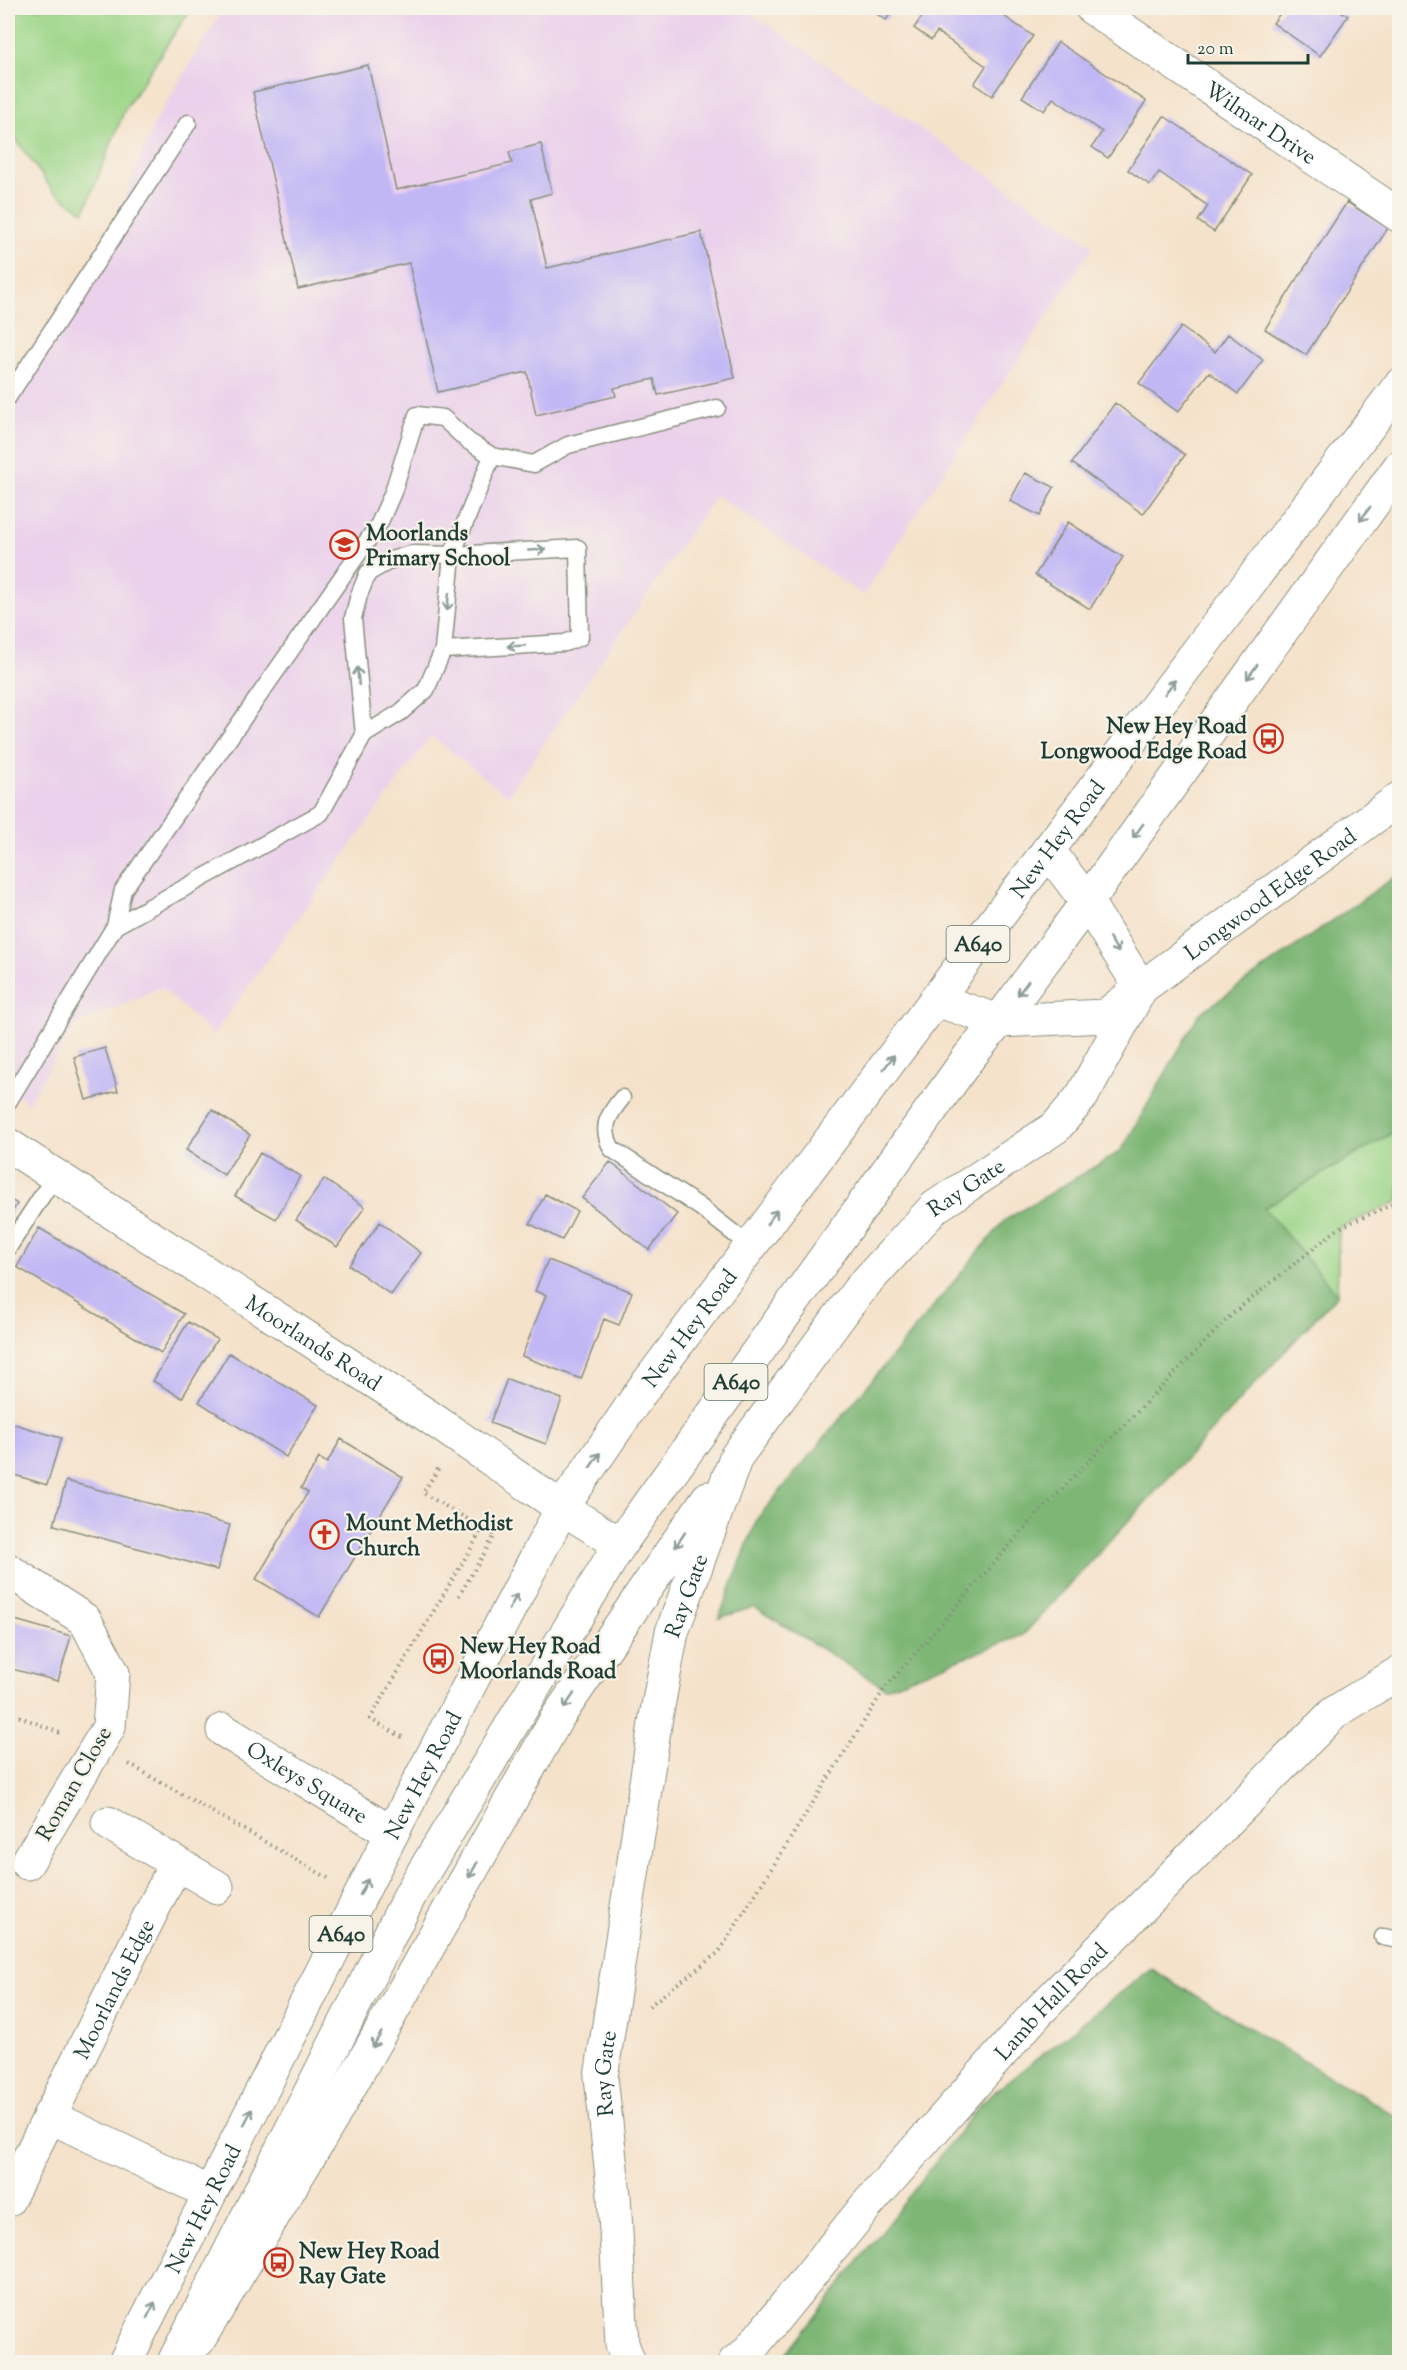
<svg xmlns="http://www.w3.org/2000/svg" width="1407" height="2370" font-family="'Sorts Mill Goudy',serif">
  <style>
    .built { fill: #ebd1eb }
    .green { fill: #9cd588; stroke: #5e895e; stroke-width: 1.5 }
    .forest { fill: #7db674; stroke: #4e7a54; stroke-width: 1.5 }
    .building { fill: #c1b7f5 }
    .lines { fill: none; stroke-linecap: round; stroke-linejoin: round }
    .lane-casing { stroke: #8a9080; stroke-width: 19 }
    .street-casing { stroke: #8a9080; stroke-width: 35 }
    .secondary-casing { stroke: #8a9080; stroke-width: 35 }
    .highway-casing { stroke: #8a9080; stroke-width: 35 }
    .path { stroke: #8a9080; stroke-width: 4; stroke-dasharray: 1.5 4.5; stroke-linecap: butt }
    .lane { stroke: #fff; stroke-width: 16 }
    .street { stroke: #fff; stroke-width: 33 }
    .secondary { stroke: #fff; stroke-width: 33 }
    .highway { stroke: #fff; stroke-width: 33 }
    .oneway { stroke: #8f9e9a }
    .labels { text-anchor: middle; stroke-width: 4.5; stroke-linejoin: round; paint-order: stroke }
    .shield { fill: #f7f3e8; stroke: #60746a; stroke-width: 1.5 }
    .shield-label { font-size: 21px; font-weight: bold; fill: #1f3d34 }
    .street-label { font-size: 22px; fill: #1f3d34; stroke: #f7f3e8 }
    .poi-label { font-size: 22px; font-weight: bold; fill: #1f3d34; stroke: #f7f3e8; text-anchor: start }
  </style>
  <rect width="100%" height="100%" fill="#f7f3e8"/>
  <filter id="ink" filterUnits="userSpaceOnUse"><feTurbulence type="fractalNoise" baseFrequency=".0167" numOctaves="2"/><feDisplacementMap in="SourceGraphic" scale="12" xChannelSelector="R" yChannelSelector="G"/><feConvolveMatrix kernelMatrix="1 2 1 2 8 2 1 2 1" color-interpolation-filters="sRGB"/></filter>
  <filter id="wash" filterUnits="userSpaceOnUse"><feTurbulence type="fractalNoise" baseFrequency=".008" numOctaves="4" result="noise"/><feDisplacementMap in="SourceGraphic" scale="24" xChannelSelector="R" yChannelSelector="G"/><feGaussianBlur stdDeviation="1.35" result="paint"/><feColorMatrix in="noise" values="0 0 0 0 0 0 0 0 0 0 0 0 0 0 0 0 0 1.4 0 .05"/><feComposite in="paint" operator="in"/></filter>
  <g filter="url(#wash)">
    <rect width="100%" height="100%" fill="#f5e2cb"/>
    <path class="built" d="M224,8h519l350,238 -230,349 -147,-100 -208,301 -77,-60 -218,299 -52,-48 -87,39 -46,77 -20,-14v-703l104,-158 43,-106z"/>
    <path class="green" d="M8,8h183l-66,101 -41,103 -31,-21 -45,-63z
      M1399,1129v72l-60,27 -2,67 -74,-87z"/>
    <path class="forest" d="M1399,874v255l-135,79 73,87 -314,340 -138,53 -131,-81 -35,11 38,-99 248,-299 116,-69 78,-137z
      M1151,1969l248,149v244h-619l203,-261z"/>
    <g id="blocks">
      <path class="building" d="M868,8h27l-9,12z
        M928,8h64l41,28 -41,60 -18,-12 12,-18 -49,-34 -6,8 -17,-12z
        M1284,8h52l12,8 -28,40 -47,-33z
        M1058,42l88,59 -38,57 -16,-11 10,-15 -49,-34 -9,13 -22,-14z
        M368,65l28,125 116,-27 -3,-11 32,-8 11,49 -21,6 16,69 154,-36 34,146 -77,17 -4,-16 -40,9 2,8 -80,19 -9,-43 -89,20 -29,-129 -111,26 -45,-197z
        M1164,116l88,59 -38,57 -16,-11 10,-15 -49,-34 -9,13 -22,-15z
        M1347,202l41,26 -82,127 -41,-26z
        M1181,327l34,25 13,-18 35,26 -25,34 -29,-22 -31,40 -39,-29z
        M1115,403l70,52 -42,59 -71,-51z
        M1025,473l29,14 -14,29 -30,-15z
        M1068,522l55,35 -33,52 -55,-34z
        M105,1048l13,43 -32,9 -12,-43z
        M212,1110l38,25 -26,40 -38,-25z
        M260,1153l40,23 -24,43 -41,-23z
        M610,1162l67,52 -28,36 -67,-52z
        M324,1179l41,28 -28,40 -41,-27z
        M545,1194l32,17 -15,29 -32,-16z
        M8,1198l9,6 -9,15z
        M380,1222l41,31 -30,42 -42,-30z
        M39,1228l145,86 -23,39 -144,-86z
        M548,1260l84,32 -13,33 -15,-6 -23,60 -59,-23 24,-61 -11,-4z
        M188,1322l29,17 -35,59 -29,-17z
        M229,1353l89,52 -32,52 -87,-55z
        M507,1379l55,20 -16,45 -56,-21z
        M8,1422l53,16 -14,47 -39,-12z
        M341,1439l62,38 -84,140 -63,-38 52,-87 -7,-4 18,-30 8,5z
        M66,1481l164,44 -13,45 -163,-45z
        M8,1618l63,18 -13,45 -50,-13z"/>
    </g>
  </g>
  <g filter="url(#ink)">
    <use href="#blocks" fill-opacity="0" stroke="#8a9080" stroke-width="1.5"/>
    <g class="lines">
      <defs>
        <path id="lane" d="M8,397l180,-274
          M443,650l9,-95 40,-99
          M115,926l8,-36 256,-366 14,-32 24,-77 26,3 25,23 24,15 42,8 34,-19 149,-37
          M622,1098c-14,17 -22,29 -10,51l88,58 50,39
          M8,1102l107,-176 206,-113 43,-78 37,-23 25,-22 17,-40 122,-7 15,-6 -2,-89 -126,7 -40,-1 -21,6 -23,13 -9,22 -6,23 11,117
          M8,1248l47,-72
          M1383,1937l17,3"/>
        <g id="street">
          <path id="s1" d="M1092,8l308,208"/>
          <path id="s2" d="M8,1145l417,269 137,94 58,36"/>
          <path d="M8,1570l77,50 28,53 -4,54 -82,136"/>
          <path id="s3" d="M223,1730l169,103"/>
          <path d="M108,1823l109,64"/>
          <path d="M49,2116l161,77"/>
          <path id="s4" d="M8,2200l168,-337"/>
          <path d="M198,2341l134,-223 225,-400 151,-220"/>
          <path id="s5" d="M629,2362l-7,-18 -8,-149 -13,-118 55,-360 16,-85 64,-175 122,-166 77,-84 121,-80 26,-31 59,-108"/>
          <path id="s6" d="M735,2362l12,-9 120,-148 169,-191 298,-301 66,-41"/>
        </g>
        <g id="secondary">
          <path d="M1048,850l39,52 54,86"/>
          <path id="s7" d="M936,1000l63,21 106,-5 36,-28 259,-190"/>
        </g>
        <g id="highway">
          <path id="s8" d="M125,2362l267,-529 170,-325 79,-116 584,-777 175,-230"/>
          <path d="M174,2362l237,-469 209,-349 349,-487 30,-36 88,-119 313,-436"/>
        </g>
      </defs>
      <use href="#lane" class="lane-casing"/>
      <use href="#street" class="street-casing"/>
      <use href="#secondary" class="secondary-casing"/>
      <use href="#highway" class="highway-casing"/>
      <path class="path" d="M438,1469l-15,24 60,35
        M8,1712l55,22
        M402,1737l-32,-18 113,-191 12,7 -38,64
        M129,1764l199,114
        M649,2006l70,-54 166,-264 145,-166 202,-208 107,-86 61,-27"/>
      <use href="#lane" class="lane"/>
      <use href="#street" class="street"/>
      <use href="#secondary" class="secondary"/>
      <use href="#highway" class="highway"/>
    </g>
    <defs><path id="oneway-shaft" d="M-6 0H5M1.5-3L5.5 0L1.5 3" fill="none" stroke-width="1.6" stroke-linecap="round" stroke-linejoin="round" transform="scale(1.5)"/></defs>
    <g class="oneway">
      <use href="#oneway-shaft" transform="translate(1365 514) rotate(126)"/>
      <use href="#oneway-shaft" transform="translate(537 550) rotate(-3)"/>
      <use href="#oneway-shaft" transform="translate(448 602) rotate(96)"/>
      <use href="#oneway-shaft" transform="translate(516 646) rotate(177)"/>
      <use href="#oneway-shaft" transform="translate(1252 672) rotate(126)"/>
      <use href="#oneway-shaft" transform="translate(358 676) rotate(-95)"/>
      <use href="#oneway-shaft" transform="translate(1170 687) rotate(-53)"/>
      <use href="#oneway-shaft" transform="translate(1138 831) rotate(126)"/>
      <use href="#oneway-shaft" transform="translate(1114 945) rotate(58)"/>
      <use href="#oneway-shaft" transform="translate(1023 988) rotate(127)"/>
      <use href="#oneway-shaft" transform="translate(889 1062) rotate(-53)"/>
      <use href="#oneway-shaft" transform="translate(772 1217) rotate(-53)"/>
      <use href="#oneway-shaft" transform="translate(595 1460) rotate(-56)"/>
      <use href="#oneway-shaft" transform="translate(680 1540) rotate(124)"/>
      <use href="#oneway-shaft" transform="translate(513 1602) rotate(-62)"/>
      <use href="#oneway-shaft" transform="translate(569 1701) rotate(124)"/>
      <use href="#oneway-shaft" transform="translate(473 1870) rotate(119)"/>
      <use href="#oneway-shaft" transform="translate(364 1887) rotate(-63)"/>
      <use href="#oneway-shaft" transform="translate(377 2040) rotate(120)"/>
      <use href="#oneway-shaft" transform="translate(248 2117) rotate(-63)"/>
      <use href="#oneway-shaft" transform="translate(151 2310) rotate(-63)"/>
    </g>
  </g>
  <defs>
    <symbol id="school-ring" viewBox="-11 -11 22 22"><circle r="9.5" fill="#f7f3e8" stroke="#c8321e" stroke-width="1.5"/><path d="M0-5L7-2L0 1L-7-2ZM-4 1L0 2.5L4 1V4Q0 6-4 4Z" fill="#c8321e"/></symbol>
    <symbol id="bus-ring" viewBox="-11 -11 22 22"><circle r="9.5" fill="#f7f3e8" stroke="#c8321e" stroke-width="1.5"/><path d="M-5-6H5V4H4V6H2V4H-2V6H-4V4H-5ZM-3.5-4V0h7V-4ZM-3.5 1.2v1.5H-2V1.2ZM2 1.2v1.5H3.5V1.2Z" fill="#c8321e"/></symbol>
    <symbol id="church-ring" viewBox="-11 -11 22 22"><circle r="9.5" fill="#f7f3e8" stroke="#c8321e" stroke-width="1.5"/><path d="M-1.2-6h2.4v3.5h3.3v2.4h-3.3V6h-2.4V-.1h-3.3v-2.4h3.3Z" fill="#c8321e"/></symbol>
  </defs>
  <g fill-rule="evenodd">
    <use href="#school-ring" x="328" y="528" width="33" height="33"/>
    <use href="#bus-ring" x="1252" y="722" width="33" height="33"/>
    <use href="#church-ring" x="308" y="1518" width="33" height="33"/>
    <use href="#bus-ring" x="422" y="1642" width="33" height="33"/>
    <use href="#bus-ring" x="262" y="2246" width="33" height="33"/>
  </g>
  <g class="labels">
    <g class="shield">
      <rect x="946.5" y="926" width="63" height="36" rx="4.5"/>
      <rect x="704.5" y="1364" width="63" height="36" rx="4.5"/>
      <rect x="309.5" y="1916" width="63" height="36" rx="4.5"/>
    </g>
    <g class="shield-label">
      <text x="978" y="951">A640</text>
      <text x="736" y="1389">A640</text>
      <text x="341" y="1941">A640</text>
    </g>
    <g class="street-label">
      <text dy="8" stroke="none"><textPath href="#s1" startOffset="204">Wilmar Drive</textPath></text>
      <text dy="8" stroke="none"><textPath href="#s8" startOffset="1792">New Hey Road</textPath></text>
      <text dy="8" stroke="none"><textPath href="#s7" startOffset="378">Longwood Edge Road</textPath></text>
      <text dy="8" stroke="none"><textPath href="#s5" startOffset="1281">Ray Gate</textPath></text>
      <text dy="8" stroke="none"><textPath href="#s8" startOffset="1180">New Hey Road</textPath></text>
      <text dy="8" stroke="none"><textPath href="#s2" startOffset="364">Moorlands Road</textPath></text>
      <text dy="8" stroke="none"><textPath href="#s5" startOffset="777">Ray Gate</textPath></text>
      <text dy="8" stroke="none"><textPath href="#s8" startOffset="658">New Hey Road</textPath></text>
      <text dy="8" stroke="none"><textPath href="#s3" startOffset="99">Oxleys Square</textPath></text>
      <text transform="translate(73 1783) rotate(-60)" y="8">Roman Close</text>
      <text dy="8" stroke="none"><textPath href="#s4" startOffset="236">Moorlands Edge</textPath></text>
      <text dy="8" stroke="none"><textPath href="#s6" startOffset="480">Lamb Hall Road</textPath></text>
      <text dy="8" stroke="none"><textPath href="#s5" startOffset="291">Ray Gate</textPath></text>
      <text dy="8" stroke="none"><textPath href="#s8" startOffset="172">New Hey Road</textPath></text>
    </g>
    <g class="poi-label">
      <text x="366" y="540">Moorlands<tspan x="366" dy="25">Primary School</tspan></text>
      <text x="1247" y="733" text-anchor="end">New Hey Road<tspan x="1247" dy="25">Longwood Edge Road</tspan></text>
      <text x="346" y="1530">Mount Methodist<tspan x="346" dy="25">Church</tspan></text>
      <text x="460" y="1653">New Hey Road<tspan x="460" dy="25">Moorlands Road</tspan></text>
      <text x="299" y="2258">New Hey Road<tspan x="299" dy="25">Ray Gate</tspan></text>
    </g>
  </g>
  <rect width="1407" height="2370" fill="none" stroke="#f7f3e8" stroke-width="30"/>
  <path d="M1188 54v9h120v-9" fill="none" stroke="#1f3d34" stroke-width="3"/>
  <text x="1197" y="54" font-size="18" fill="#1f3d34" stroke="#f7f3e8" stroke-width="4.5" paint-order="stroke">20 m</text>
</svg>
